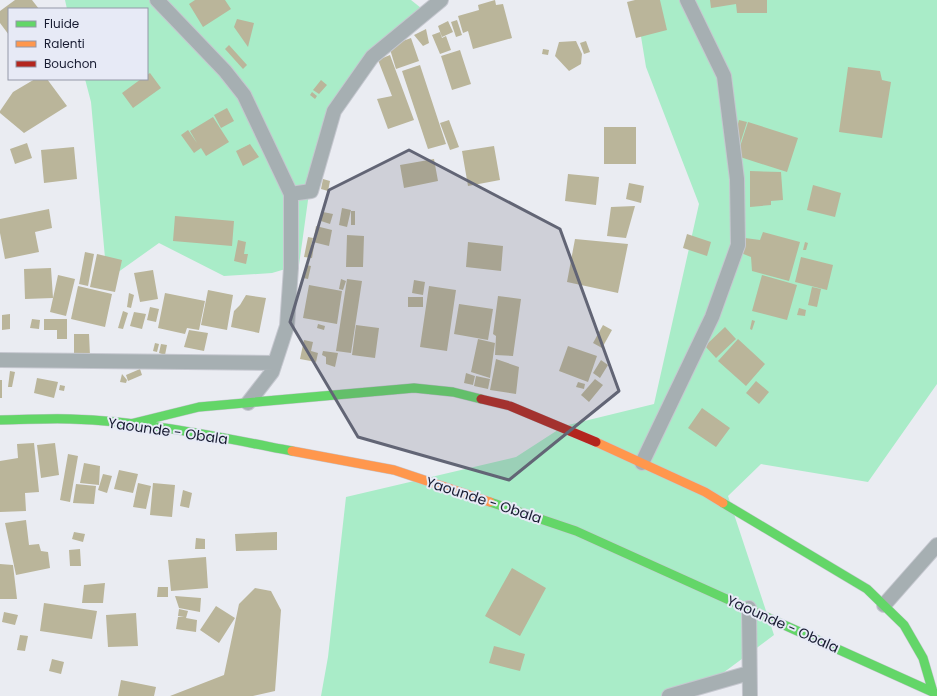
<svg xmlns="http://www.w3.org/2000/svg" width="937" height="696" font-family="Poppins,sans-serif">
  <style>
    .green { fill: #a9ecc8 }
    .building { fill: #bab59a }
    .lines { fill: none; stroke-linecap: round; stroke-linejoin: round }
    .street-casing { stroke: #c5c7cf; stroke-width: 16 }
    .fast-casing { stroke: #c5c7cf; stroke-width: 10 }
    .slow-casing { stroke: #c5c7cf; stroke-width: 10 }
    .jam-casing { stroke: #c5c7cf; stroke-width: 10 }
    .street { stroke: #a6afb2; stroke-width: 14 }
    .fast { stroke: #63d668; stroke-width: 9 }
    .slow { stroke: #ff974d; stroke-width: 9 }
    .jam { stroke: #b3261e; stroke-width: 9 }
    .marked { fill: #626575; fill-opacity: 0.2; stroke: #626575; stroke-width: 3; stroke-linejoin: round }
    .labels { text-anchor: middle; stroke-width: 4; stroke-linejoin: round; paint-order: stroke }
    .street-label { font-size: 14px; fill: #181c32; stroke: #e7eaf6 }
  </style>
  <rect width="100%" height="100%" fill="#eaecf2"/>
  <path class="green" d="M65,0h346l20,16 -54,39 -41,56 -27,82 -10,72 -27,8 -48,3 -65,-33 -52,37 -16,-178 -6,-23h62v-70h-80z
    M635,0h302v384l-69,98 -107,-18 -33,32 46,139 -82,61h-371l7,-39 18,-160 170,-40 48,-31 90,-22 45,-200 -53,-137z"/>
  <path class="building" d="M15,0h17l7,9h-30v26l-9,-12v-12z
    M195,0h30l6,9 -28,18 -14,-23z
    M495,0l1,5 7,-1 9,34 -39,11 -5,-18 -5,2 -5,-17 21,-6 -1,-5z
    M635,0h25l7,30 -31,8 -9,-36z
    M710,0h57v13h-30l-1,-9 -25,4z
    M237,19l17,4 -6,24 -14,-20z
    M457,20l5,15 -6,2 -5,-15z
    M448,21l5,11 -11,5 -4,-11z
    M426,29l3,14 -6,3 -9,-11z
    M440,32l2,6 4,-2 5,14 -11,4 -8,-19z
    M411,38l8,23 -23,8 -7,-23z
    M576,41l6,13 -1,10 -12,7 -14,-15 4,-14z
    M586,41l4,11 -6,2 -4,-11z
    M229,45l18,20 -4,4 -18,-20z
    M543,49l6,1 -1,5 -6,-1z
    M460,50l11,34 -19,6 -11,-34z
    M390,55l24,65 -26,9 -11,-30 15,-3 -14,-36z
    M420,65l26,79 -18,5 -26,-78z
    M848,67l32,4 2,9 9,2 -9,56 -43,-6z
    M150,73l11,15 -28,20 -11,-15 19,-14h6v-4z
    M35,79h12l20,27 -43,27 -24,-20v-2l13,-19z
    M321,80l6,5 -8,9 -6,-4z
    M312,92l5,4 -2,3 -5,-4z
    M227,108l7,13 -13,7 -7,-13z
    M213,117l16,25 -23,14 -5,-8 -7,5 -13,-18 7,-5 9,13 -7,-12z
    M449,120l10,27 -9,3 -10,-27z
    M739,120l8,2 -8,25 -3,-15z
    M748,122l50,16 -11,34 -50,-16z
    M604,127h32v37h-32z
    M27,143l5,15 -17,6 -5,-15z
    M250,144l9,13 -16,9 -7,-15z
    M494,146l6,34 -32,6 -6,-35z
    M74,147l3,32 -33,4 -3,-33z
    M434,159l4,22 -34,7 -4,-23z
    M750,171l31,1 2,28 -12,1v4l-21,2z
    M568,174l31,3 -3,28 -31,-4z
    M323,179l7,2 -2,10 -7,-2z
    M629,183l15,3 -3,17 -15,-4z
    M813,185l28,8 -6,24 -28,-7z
    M635,206l-9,32 -19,-2 4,-29z
    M342,208l9,2 -4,17 -8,-2z
    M49,209l3,19 -17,4 4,20 -34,7 -5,-26v-14z
    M351,211h4v14h-4z
    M323,212l10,2 -3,10 -9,-3z
    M175,216l59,5 -2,25 -59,-5z
    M316,226l16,4 -3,16 -16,-4z
    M763,232l37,10 -11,39 -37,-10 -1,-14 -10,-4 4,-15 15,2z
    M687,234l24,8 -4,14 -24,-8z
    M347,235l17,1 -1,31h-17z
    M308,237l5,1 -2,8h3l-2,12 -8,-1z
    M575,239l53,5 -10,49 -51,-11z
    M238,240l8,2 -2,12h4l-2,10 -12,-3z
    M468,242l35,4 -2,25 -35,-4z
    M805,242l3,1 -2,7h-3z
    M85,252l9,2 -6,32 -9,-2z
    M97,254l25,6 -7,32 -25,-5z
    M801,257l32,8 -6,25 -32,-8z
    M306,265l5,1 -3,13 -5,-1z
    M51,268l2,30 -28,1 -1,-30z
    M153,270l5,29 -18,3 -6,-29z
    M58,275l17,4 -9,37 -16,-4z
    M762,275l35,10 -10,35 -35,-9z
    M341,279l5,2 -3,9 -4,-1z
    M347,279l15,2 -11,72 -15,-2z
    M414,280l11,2 -2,13 -11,-2z
    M309,285l33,6 -5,33 -34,-6z
    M78,286l34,8 -7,33 -34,-8z
    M429,286l27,4 -9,61 -27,-4z
    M812,287l9,2 -4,18 -9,-2z
    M208,290l25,5 -6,35 -26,-5z
    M129,293l5,2 -3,13 -4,-1z
    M165,293l40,8 -6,29 -12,-2 -2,6 -27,-6z
    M246,295l20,3 -7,35 -28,-6 3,-16 6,-6z
    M498,296l23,3 -8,57 -18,-1 1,-19 -3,-2z
    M408,297h15v10h-15z
    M459,304l34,5 -5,31 -34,-6z
    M150,307l9,2 -3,13 -9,-2z
    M799,308l7,2 -1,6 -8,-1z
    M123,311l5,2 -5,16 -5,-1z
    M134,312l12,2 -4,15 -12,-3z
    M10,314v15l-8,1v-15z
    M32,319l8,1 -1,9 -9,-1z
    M44,319h23v20h-10v-9h-13z
    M752,320l3,1 -3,9 -2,-1z
    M318,324l7,2 -1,4 -7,-2z
    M356,325l23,3 -4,30 -23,-3z
    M603,325l9,5 -10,18 -9,-5z
    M725,327l11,12 -20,19 -11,-12z
    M189,330l19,3 -4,18 -20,-4z
    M74,334h15l1,22h-16z
    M478,339l17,4 -5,35 -19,-6z
    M738,339l27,25 -19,22 -28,-25z
    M304,340l9,2 -2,9 7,2 -2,9 -16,-3z
    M155,343l4,1 -2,8 -4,-1z
    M161,344l6,1 -2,10 -6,-2z
    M568,346l29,10 -9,26 -29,-11z
    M323,351l15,2 -3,14 -9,-3v-7l-4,-2z
    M496,359l23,8 -3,27 -26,-4z
    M601,360l7,5 -8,13 -7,-5z
    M140,369l2,6 -14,6 -2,-6z
    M10,371l5,1 -3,15h-4z
    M466,373l9,3 -2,9 -9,-2z
    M122,374l5,6 -1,3 -6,-1z
    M476,376l14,3 -2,10 -14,-3z
    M37,378l21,4 -4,16 -20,-5z
    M595,379l8,6 -14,17 -8,-7z
    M0,380h2v18h-2z
    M756,381l13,11 -10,12 -13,-11z
    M578,382l7,2 -1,5 -8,-2z
    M60,385l5,1 -1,5 -5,-1z
    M702,408l28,20 -14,19 -28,-19z
    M34,443l5,49 -14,1 1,18 -26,1v-51l18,-3 -1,-14z
    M55,443l4,32 -18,3 -4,-33z
    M68,454l10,2 -8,46 -10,-2z
    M84,463l16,3 -1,19 -19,-2z
    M119,470l19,4 -5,19 -19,-4z
    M103,474l9,2 -5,17 -9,-3z
    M138,483l13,3 -5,23 -13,-2z
    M153,483l22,2 -3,32 -22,-2z
    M76,484l20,2 -2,18 -21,-1z
    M183,490l9,3 -3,15 -9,-2z
    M26,520l3,25 10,-1 2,7 7,1 2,16 -34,7 -11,-52z
    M74,532l11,2 -2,8 -11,-3z
    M277,532v18l-41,1 -1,-17z
    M196,538l9,1v10h-10z
    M80,549l1,17h-11l-1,-16z
    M206,557l2,31 -37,3 -3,-31z
    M0,564l13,1 4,34h-17z
    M512,568l34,20 -26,48 -35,-20z
    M105,583l-2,20h-21l2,-18z
    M158,587h10v10h-11z
    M255,588l16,3 10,19 -6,81 -22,5h-83l54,-21 15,-71z
    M175,596l26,2 -1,14 -21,-4z
    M44,603l53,8 -5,28 -52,-8z
    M216,606l19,12 -16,25 -19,-13z
    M179,609l9,2 -2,7 11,2 -1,12 -20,-3 2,-12h6l-6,-1z
    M4,612l14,3 -3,10 -13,-3z
    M136,613l2,33 -30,1 -2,-32z
    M20,635l8,1 -3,15 -8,-1z
    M494,646l31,8 -5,17 -31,-8z
    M52,659l12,3 -3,12 -12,-3z
    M121,680l35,7 -2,9h-36z"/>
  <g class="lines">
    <defs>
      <path id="street" d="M157,0l68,71 19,24 47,99v74l-4,58 -15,46 -24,31
        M291,194l20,-3 23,-80 38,-54 69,-57
        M0,360l275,3
        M642,463l70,-146 26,-72 -1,-66 -13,-103 -37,-76
        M884,605l53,-60
        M749,608l1,88
        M669,696l80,-23"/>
      <path id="fast" d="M0,420c23,0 47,-2 70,-1 74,2 149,18 222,32
        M130,424l69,-17 215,-19 39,4 28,7
        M490,502l86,29 361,163
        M723,503l144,86 37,36 19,33 10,34"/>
      <path id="slow" d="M596,442l109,50 18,11
        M292,451l102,19 96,32"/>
      <path id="jam" d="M481,399l29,7 86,36"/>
    </defs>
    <use href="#street" class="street-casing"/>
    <use href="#fast" class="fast-casing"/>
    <use href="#slow" class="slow-casing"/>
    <use href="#jam" class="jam-casing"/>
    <use href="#street" class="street"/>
    <use href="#fast" class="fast"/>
    <use href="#slow" class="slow"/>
    <use href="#jam" class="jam"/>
  </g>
  <path class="marked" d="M409,150l151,79 59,162 -110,89 -151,-43 -68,-115 39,-132z"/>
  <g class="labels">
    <g class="street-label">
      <text transform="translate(168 431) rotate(8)" y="5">Yaounde - Obala</text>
      <text transform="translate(484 500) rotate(18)" y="5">Yaounde - Obala</text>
      <text transform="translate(783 624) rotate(24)" y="5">Yaounde - Obala</text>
    </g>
  </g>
  <rect x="8" y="8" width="140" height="72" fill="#e7eaf6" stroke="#9498a8"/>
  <rect x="16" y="21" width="20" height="6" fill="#63d668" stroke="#9498a8"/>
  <text x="44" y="28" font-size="12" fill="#181c32">Fluide</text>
  <rect x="16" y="41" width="20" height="6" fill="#ff974d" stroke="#9498a8"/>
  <text x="44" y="48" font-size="12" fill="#181c32">Ralenti</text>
  <rect x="16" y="61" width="20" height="6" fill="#b3261e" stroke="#9498a8"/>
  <text x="44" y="68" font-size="12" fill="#181c32">Bouchon</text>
</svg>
